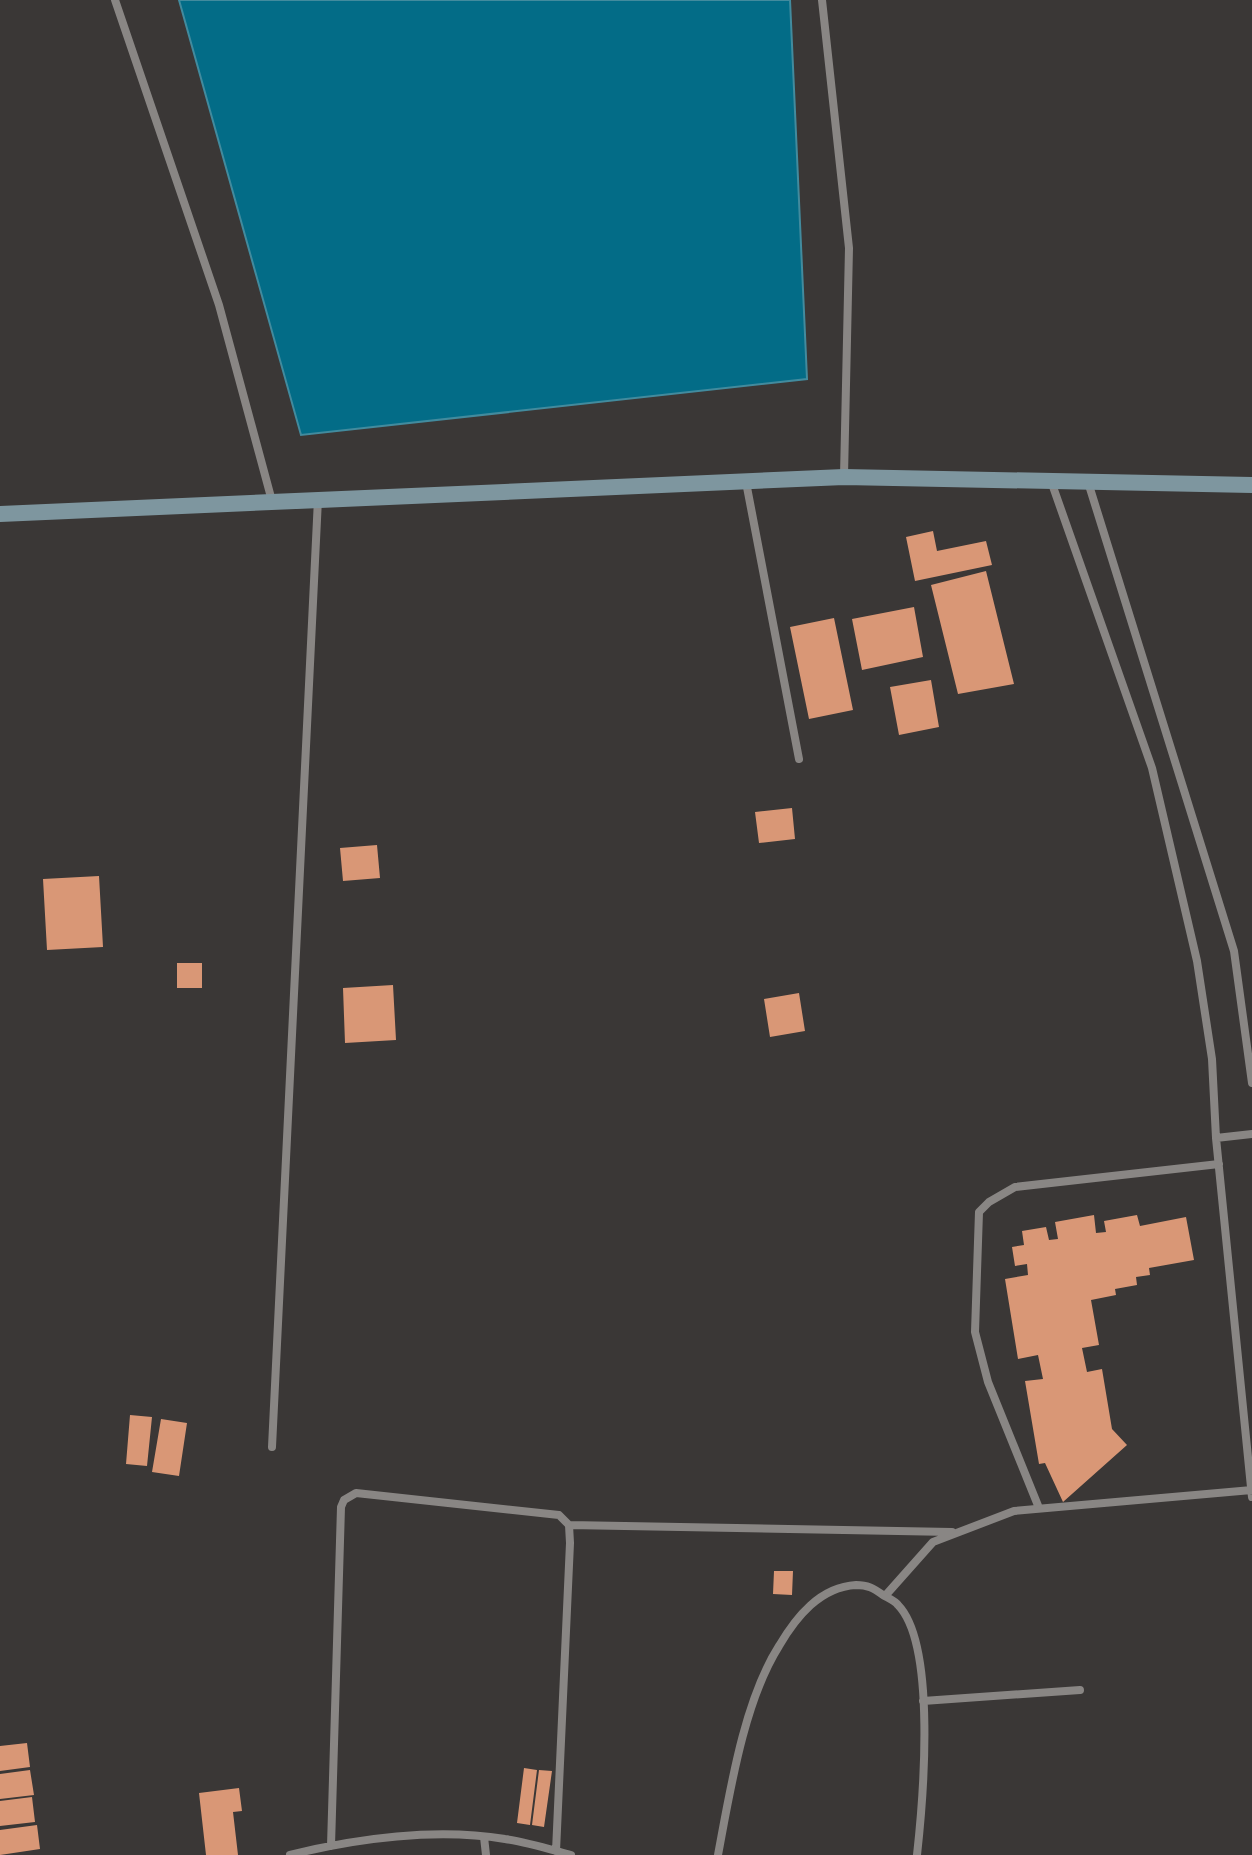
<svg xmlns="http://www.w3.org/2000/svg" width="1252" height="1855" font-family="Merriweather,serif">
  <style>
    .water { fill: #036c87; stroke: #428b9e; stroke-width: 2 }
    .building { fill: #d99776 }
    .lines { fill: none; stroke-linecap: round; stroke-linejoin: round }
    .street { stroke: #898684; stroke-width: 8 }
    .secondary { stroke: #7e969f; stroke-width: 16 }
  </style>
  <rect width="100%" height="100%" fill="#3a3736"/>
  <path class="water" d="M179,0h611l17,379 -506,56z"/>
  <path class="building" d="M933,531l4,20 49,-10 6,24 -77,16 -9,-44z
    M986,571l28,113 -56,10 -27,-109z
    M914,607l9,50 -61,13 -10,-51z
    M834,618l19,92 -44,9 -19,-92z
    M931,680l8,47 -40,8 -9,-48z
    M792,808l3,31 -36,4 -4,-31z
    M377,845l3,33 -37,3 -3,-33z
    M99,876l4,71 -56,3 -4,-71z
    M177,963h25v25h-25z
    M393,985l3,55 -51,3 -2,-55z
    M799,993l6,38 -35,6 -6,-38z
    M1094,1215l2,18 10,-1 -2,-11 33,-6 3,11 46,-9 8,43 -45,8 1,7 -14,2 1,8 -22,4 1,6 -25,5 8,45 -17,3 5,24 15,-3 10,60 15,16 -64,57 -18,-39 -6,1 -14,-83 18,-2 -5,-24 -20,4 -13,-80 23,-4 -1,-11 -12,2 -3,-19 12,-2 -2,-14 24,-4 3,13 9,-1 -3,-17z
    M130,1415l22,2 -5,49 -21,-2z
    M161,1419l26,4 -8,53 -27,-4z
    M774,1571h19l-1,24 -19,-1z
    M27,1743l3,24 -30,4v-25z
    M524,1768l13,2 -7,55 -13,-2z
    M30,1770l4,25 -34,4v-25z
    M539,1770l13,1 -8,56 -12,-2z
    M239,1788l3,23 -9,1 5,43h-32l-7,-62z
    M32,1797l3,25 -35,4v-25z
    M37,1825l3,24 -40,6v-25z"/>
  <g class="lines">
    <path class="street" d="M115,0l104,305 53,196
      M822,0l27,248 -5,228
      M1051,481l101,287 45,193 15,98 4,79 36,359
      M746,482l53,277
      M1088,482l146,469 18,132
      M1216,1138l36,-4
      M272,1447l46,-948
      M1039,1508l-51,-126 -13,-50 4,-120 10,-10 26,-15 204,-23
      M569,1525l383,7
      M885,1596l48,-54 81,-31 238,-21
      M923,1701l157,-11
      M484,1837l2,18
      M331,1846l10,-339 3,-7 12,-7 203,22 10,10 1,18 -14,308
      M290,1855c67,-17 146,-27 215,-16 22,3 44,10 66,16
      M718,1855c12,-64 26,-154 61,-209 17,-29 41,-59 77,-61 12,0 17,3 27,10 5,3 12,6 15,10 39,40 25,196 19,250"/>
    <path class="secondary" d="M0,514l844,-37 408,8"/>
  </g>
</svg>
